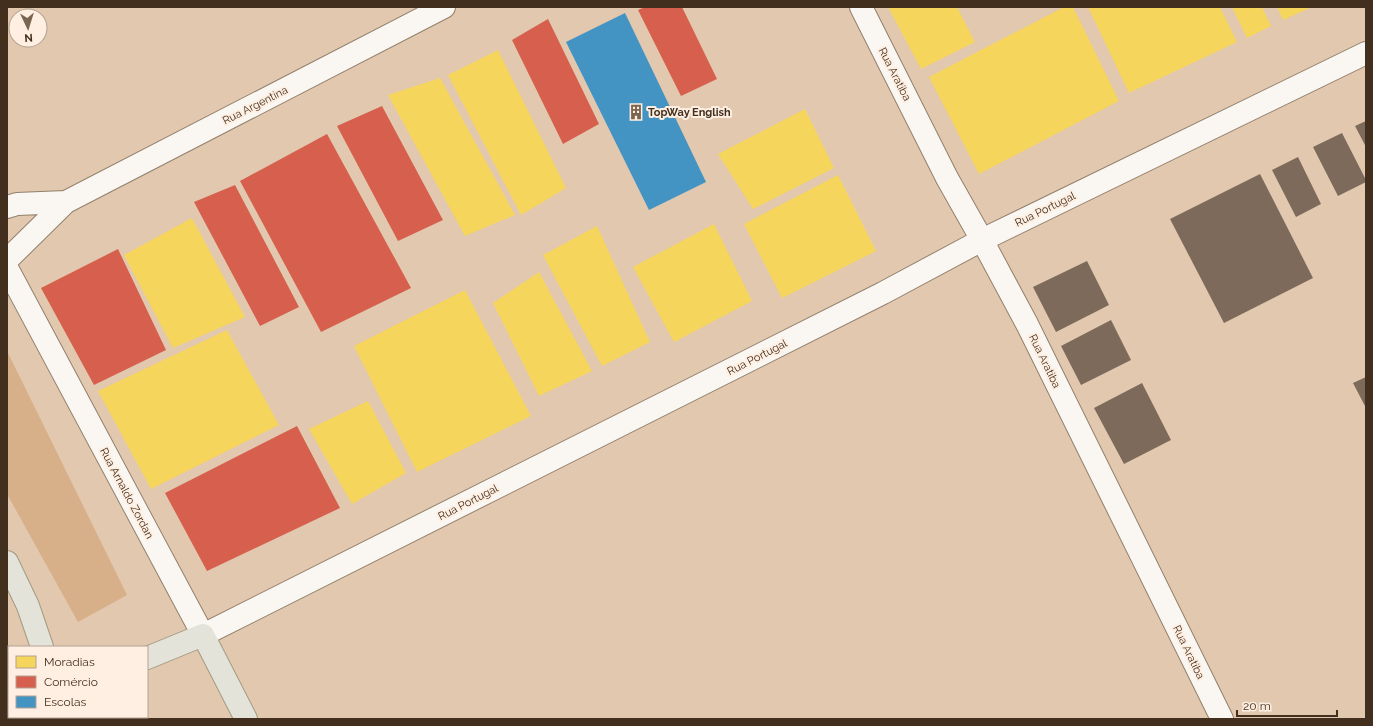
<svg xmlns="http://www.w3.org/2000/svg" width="1373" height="726" font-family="Raleway,sans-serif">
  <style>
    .green { fill: #d7af88 }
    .homes { fill: #f6d55c }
    .shops { fill: #d6604d }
    .schools { fill: #4393c3 }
    .building { fill: #7d6a5b }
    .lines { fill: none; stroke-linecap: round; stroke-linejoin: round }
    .minor-casing { stroke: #93806c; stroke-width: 24 }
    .major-casing { stroke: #a39a83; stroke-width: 24 }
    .minor { stroke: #faf7f3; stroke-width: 22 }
    .major { stroke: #e4e3d9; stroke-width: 22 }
    .labels { text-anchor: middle; stroke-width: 4; stroke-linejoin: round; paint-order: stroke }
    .street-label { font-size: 11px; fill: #422f1d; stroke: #feefe2 }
    .poi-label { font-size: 11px; font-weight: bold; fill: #422f1d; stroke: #feefe2; text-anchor: start }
  </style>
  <rect width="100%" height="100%" fill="#e1c8af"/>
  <path class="green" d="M7,351l120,244 -49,27 -71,-128z"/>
  <path class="homes" d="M888,7h69l18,35 -54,27z
    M1064,7h9l46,94 -140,73 -50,-97z
    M1088,7h132l17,35 -108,51z
    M1232,7h30l9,19 -24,12z
    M1277,7h35l-29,13z
    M498,50l68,138 -45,27 -73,-140z
    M440,78l75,137 -50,21 -77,-141z
    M805,109l29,59 -81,41 -35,-55z
    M838,175l38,76 -94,47 -38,-74z
    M192,218l53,99 -72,31 -49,-93z
    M714,224l38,77 -78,41 -41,-75z
    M597,226l53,116 -48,24 -59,-111z
    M539,272l53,99 -53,25 -46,-93z
    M465,290l66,126 -114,56 -63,-126z
    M227,330l52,95 -128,64 -53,-98z
    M368,401l38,72 -54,31 -43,-75z"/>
  <path class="shops" d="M645,7h37l35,72 -36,17 -43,-86z
    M548,19l51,105 -36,20 -51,-104z
    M382,106l61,114 -45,21 -61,-115z
    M327,134l84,154 -90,44 -81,-151z
    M235,185l64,122 -39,19 -66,-124z
    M118,249l48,101 -72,35 -53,-97z
    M297,426l43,82 -133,63 -42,-78z"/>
  <path class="schools" d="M625,13l81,169 -57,28 -83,-168z"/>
  <path class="building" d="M1366,121v26l-11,-21z
    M1342,133l24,47v2l-28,14 -25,-49z
    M1298,157l23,47 -25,13 -24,-47z
    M1260,174l53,104 -89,45 -54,-104z
    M1087,261l22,44 -53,27 -23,-45z
    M1111,320l20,40 -50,25 -20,-39z
    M1366,377v31l-13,-25z
    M1142,383l29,57 -47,24 -30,-56z"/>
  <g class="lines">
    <defs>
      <path id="minor" d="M861,7l86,171 35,62 45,84 195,395
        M7,207l10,-3 49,-2
        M7,260l59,-58 378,-195
        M7,268l196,367 680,-342 99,-53 384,-187"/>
      <path id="major" d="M7,562l21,44 14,41
        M147,658l56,-23 43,84
        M112,717l1,2
        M9,719l4,-2
        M55,719v-2"/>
    </defs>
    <use href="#minor" class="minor-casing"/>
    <use href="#major" class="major-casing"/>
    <use href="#minor" class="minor"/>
    <use href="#major" class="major"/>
  </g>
  <defs>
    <symbol id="building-bare" viewBox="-9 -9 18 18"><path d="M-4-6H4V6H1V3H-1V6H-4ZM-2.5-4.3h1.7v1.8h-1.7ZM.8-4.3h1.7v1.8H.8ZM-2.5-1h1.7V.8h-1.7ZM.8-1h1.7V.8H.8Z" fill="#7a6550" stroke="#feefe2" stroke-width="2.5" paint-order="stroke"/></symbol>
  </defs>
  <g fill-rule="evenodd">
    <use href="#building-bare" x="625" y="101" width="22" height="22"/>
  </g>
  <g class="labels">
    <g class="street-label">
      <text transform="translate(895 74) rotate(63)" y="4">Rua Aratiba</text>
      <text transform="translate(255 105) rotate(-27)" y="4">Rua Argentina</text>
      <text transform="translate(1045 209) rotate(-26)" y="4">Rua Portugal</text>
      <text transform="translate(757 357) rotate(-27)" y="4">Rua Portugal</text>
      <text transform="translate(1045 361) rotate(64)" y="4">Rua Aratiba</text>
      <text transform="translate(127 493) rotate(62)" y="4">Rua Arnaldo Zordan</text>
      <text transform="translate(468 502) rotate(-27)" y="4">Rua Portugal</text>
      <text transform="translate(1189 652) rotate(64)" y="4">Rua Aratiba</text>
    </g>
    <g class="poi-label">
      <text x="648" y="116">TopWay English</text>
    </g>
  </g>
  <rect width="1373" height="726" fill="none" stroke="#422f1d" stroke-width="16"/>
  <rect x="8" y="646" width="140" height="72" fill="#feefe2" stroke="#b3a293"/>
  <rect x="16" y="656" width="20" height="12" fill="#f6d55c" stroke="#b3a293"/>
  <text x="44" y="666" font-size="12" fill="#422f1d">Moradias</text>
  <rect x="16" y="676" width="20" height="12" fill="#d6604d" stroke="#b3a293"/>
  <text x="44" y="686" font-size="12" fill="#422f1d">Comércio</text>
  <rect x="16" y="696" width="20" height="12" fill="#4393c3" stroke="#b3a293"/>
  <text x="44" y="706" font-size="12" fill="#422f1d">Escolas</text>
  <g transform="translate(28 28) rotate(176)"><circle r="19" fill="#feefe2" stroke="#b3a293"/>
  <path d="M0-3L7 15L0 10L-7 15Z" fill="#7a6550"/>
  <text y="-6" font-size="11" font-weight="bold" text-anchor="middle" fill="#422f1d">N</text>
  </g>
  <path d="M1237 710v6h100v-6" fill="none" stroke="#422f1d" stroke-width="2"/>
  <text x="1243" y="710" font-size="12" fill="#422f1d" stroke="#feefe2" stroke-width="3" paint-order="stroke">20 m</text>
</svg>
